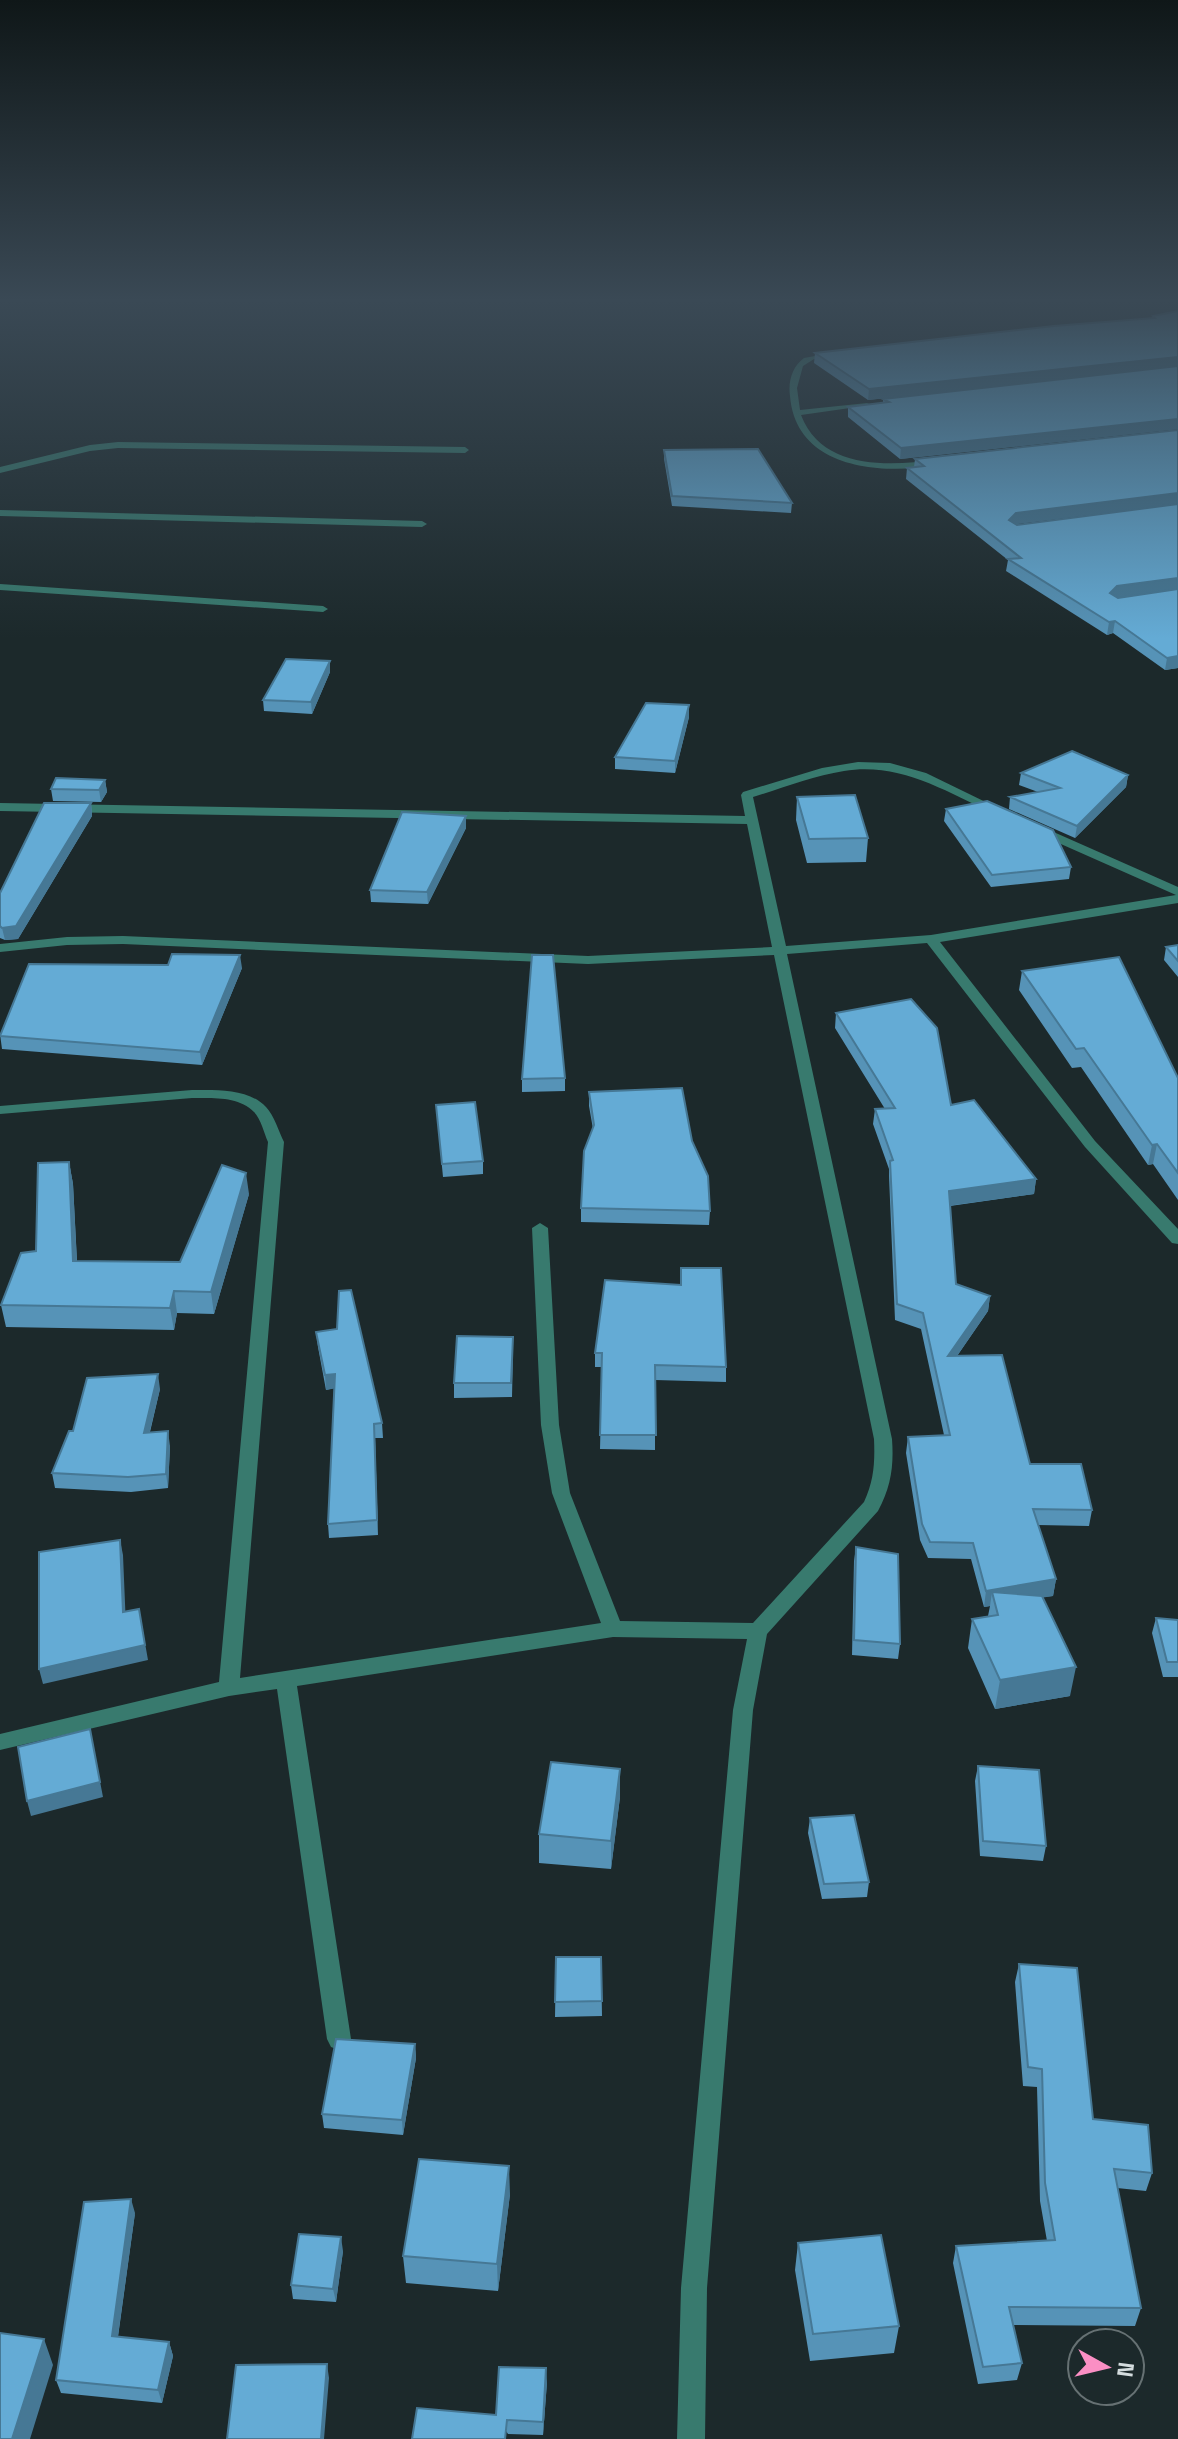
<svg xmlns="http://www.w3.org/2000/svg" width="1178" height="2439" font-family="'Space Grotesk',sans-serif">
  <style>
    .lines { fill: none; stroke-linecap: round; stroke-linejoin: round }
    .minor { fill: #387a6e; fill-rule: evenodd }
    .wall { fill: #5693b7; fill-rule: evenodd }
    .shaded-wall { fill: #467895 }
    .building { fill: #64abd5; stroke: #467895; stroke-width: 2 }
  </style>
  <rect width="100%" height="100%" fill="#1c292b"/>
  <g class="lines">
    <path class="minor" d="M837,352v4l-23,3 -11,7 -6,22 3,22 67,-7 4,2 -70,10c21,55 87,51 135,45l4,3 -1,2c-56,10 -143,5 -149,-69 -2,-15 2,-29 14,-38z
      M118,442l347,5 4,3 -4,3 -347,-5 -28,3 -90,22v-6l90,-22z
      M0,510l422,11 5,3 -5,3 -422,-11z
      M0,584l323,22 5,3 -5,3 -323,-22z
      M858,762l32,1 36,10 76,37 -2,3h-8c-48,-23 -94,-51 -148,-42 -31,5 -61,17 -91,26l33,149 145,-11 245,-40 -140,-62 -2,-3 6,-4 138,61v16l-238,39 155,199 83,88v15l-6,-1 -87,-96 -158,-204 -140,11 105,485c2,27 -1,48 -14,72l-111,123 -14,76 -46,578 -2,151h-28l4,-151 52,-578 14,-71 -134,-2 -316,49 54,353 -4,8 -8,3 -8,-3 -4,-8 -50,-350 -48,7 -229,54v-16l219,-52 49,-540c-4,-9 -7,-23 -14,-30 -15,-16 -42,-14 -62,-14l-192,16v-8l192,-16c24,0 56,-2 74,17 8,8 13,25 18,35l-44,536 361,-55 -49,-130 -11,-68 -9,-197 8,-5 8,5 11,197 11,68 50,128 133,2 111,-121c10,-21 11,-40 10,-63l-100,-484 -186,9 -465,-20 -56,1 -67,7v-8l67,-7 56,-1 465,20 184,-9 -25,-123 -747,-13v-8l745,13 -4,-21 2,-3 79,-24z"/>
  </g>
  <path class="wall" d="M1178,311v118l-278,30 -52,-42v-10l35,-4v-4l113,-13 -128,14 -54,-37 1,-10 337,-35 1,-2z
    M1178,430v238l-13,2 -52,-37 -6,2 -101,-64 2,-11 -102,-81 1,-11 7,-1 1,-8zM1178,504l-161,21 -1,-1z
    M664,450l128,53 -1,10 -119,-7 -8,-47z
    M330,661v11l-18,42 -48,-3 -1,-11z
    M689,705v12l-14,56 -60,-4v-12z
    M1021,773l107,2 -2,12 -51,51 -66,-29 1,-12 28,-5 -19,-7z
    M105,780l2,12 -6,10 -48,-1 -2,-12z
    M797,797l71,41 -2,24 -59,1 -11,-43z
    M91,803l1,13 -74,123 -13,1 -5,-2v-45z
    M946,809l125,58 -2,12 -78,8 -47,-66z
    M466,816v12l-38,76 -57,-2 -1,-12z
    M1178,945v32l-14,-17 2,-13z
    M168,965l74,3 -40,97 -200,-16 -2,-15z
    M1022,971l156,107v122l-25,-36 -5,1 -67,-98 -9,1 -53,-78z
    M836,1013l115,92 85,74 -2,15 -84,12 6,78 34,12 -2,15 -31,45 73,108 62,46 -3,16 -51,-1 18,54 -3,17 -10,1 27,99 -75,13 -27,-61 4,-29 16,-3 2,-10 -6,1 -13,-48 -43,-1 -8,-18 -14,-87 2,-16 36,-2 -23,-106 -26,-9 -6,-144v-7l-16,-45 2,-15h10l-50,-81z
    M565,1078v13l-43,1v-13z
    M589,1092l103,49 18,70 -1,14 -128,-3v-14l12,-79 -4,-23z
    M436,1105l47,56v13l-40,3z
    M69,1162l4,22 4,77 103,1 69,-68 -35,120 -37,-1 -3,17 -168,-3 -5,-22 35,-54z
    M681,1268l45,99v15l-71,-2v70l-55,-1 2,-82h-7v-14l85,-68z
    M316,1332l66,91 1,15h-8l3,97 -49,3 -1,-14 6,-136 -8,2 -8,-43z
    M513,1351l-1,46 -58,1v-15z
    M160,1389l-10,43 20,14 -2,42 -37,4 -76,-4 -3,-15 21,-42z
    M856,1547l44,97 -2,15 -46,-4 2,-94z
    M1156,1618l22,2v57h-15l-11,-44z
    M978,1766l68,80 -3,15 -63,-5 -5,-75z
    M620,1797l-9,72 -72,-6v-29z
    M810,1818l59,64 -2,15 -45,2 -14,-66z
    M556,1957h45l1,59 -47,1z
    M1019,1964l74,155 59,54 -6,18 -29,-3 24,120 -6,18 -122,-1 9,38 -5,17 -39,4 -25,-121 3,-17 91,-5 -7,-40 -3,-114 -14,-1 -8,-104z
    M415,2044l1,14 -13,77 -79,-7 -2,-14z
    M510,2194l-12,97 -92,-8 -3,-27z
    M135,2213l-17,124 51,5 4,14 -11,47 -101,-10 -5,-13z
    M798,2243l101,83 -5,27 -84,8 -15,-91z
    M343,2251l-7,51 -43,-3 -2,-14z
    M547,2382l-4,53 -35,-1 -12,-19z"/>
  <path class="shaded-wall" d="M1178,357v10l-310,33 1,-11z
    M1178,419v10l-278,30 1,-11z
    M1178,493v11l-163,20 -6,-4 7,-7z
    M1178,578v12l-70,15 2,-12 7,-7z
    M1115,621l-2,12 -6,2 2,-13z
    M1178,656v12l-13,2 2,-12z
    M330,661v11l-18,42 -1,-12z
    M689,705v12l-14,56v-12z
    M1128,775l-2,12 -51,51 2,-12z
    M105,780l2,12 -6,10 -2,-12z
    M91,803l1,13 -74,123 -13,1 -3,-12z
    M466,816v12l-38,76 -1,-12z
    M240,955l2,13 -40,97 -2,-13z
    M1157,1144l-4,20 -5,1 4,-20z
    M69,1162l4,22 5,99 -5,-22z
    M246,1173l3,21 -35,120 -3,-22z
    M1036,1179l-2,15 -87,12 2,-15z
    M174,1291l3,22 -3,17 -4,-22z
    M990,1296l-2,15 -42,61 2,-16z
    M158,1374l2,15 -14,58 -2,-14z
    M335,1374l2,14 -11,2 -1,-15z
    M374,1424l1,14 3,97 -1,-15z
    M168,1431l2,15 -2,42 -2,-14z
    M120,1540l3,15 3,72 -3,-15z
    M1056,1579l-3,17 -57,9 -4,-13 -2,14 -6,1 2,-16z
    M139,1609l9,51 -105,24 -4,-15z
    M1076,1667l-6,29 -75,13 5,-29z
    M90,1729l13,68 -72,19 -4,-15z
    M620,1769v28l-9,72v-28z
    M415,2044l1,14 -13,77 -1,-15z
    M509,2166l1,28 -12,97 -1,-27z
    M131,2199l4,14 -19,137 -4,-14z
    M341,2237l2,14 -7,51 -3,-13z
    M44,2339l9,26 -23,74h-18z
    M169,2342l4,14 -11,47 -4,-13z
    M327,2364l2,14 -5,61h-3z
    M546,2368l1,14 -4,53v-13z"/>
  <path class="building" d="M1178,311v46l-309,32 -54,-36 239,-27 101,-8 -2,-2z
    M1178,366v53l-277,29 -53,-41 41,-5 -6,-3z
    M1178,430v63l-162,20 -7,7 8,5 161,-21v74l-61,8 -7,7 8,5 60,-9v67l-11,2 -52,-37 -6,1 -101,-63 13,-1 -114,-90 17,-2 -9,-7z
    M758,449l34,54 -120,-7 -8,-46z
    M286,659l44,2 -19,41 -48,-2z
    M646,703l43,2 -14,56 -60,-4z
    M1072,751l56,24 -51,51 -67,-29 50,-9 -39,-15z
    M56,778l49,2 -6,10 -48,-1z
    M855,795l13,43 -59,1 -12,-42z
    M987,801l66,29 18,37 -79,8 -46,-66z
    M44,803h47l-75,123 -14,2 -2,-2v-33z
    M402,812l64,4 -39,76 -57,-2z
    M1178,945v16l-12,-14z
    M172,954l68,1 -40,97 -200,-16 29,-72 139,1z
    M532,955h21l12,123 -43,1z
    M1119,957l59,121v95l-21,-29 -5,1 -68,-97 -8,1 -54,-78z
    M911,999l26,29 14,77 23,-5 62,79 -87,12 7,93 34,12 -42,60 54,-1 28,109h51l11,46 -59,-1 23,70 -70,12 -13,-48 -43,-1 -8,-18 -14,-87 42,-2 -27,-122 -26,-9 -7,-143 3,-1 -18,-51 20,-1 -59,-95z
    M682,1088l10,53 16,35 2,35 -129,-3 3,-57 10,-26 -5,-33z
    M475,1102l8,59 -41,3 -6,-59z
    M69,1162l4,99 107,1 42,-97 24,8 -35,119 -37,-1 -4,17 -169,-3 20,-52 15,-2 2,-88z
    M681,1268h40l5,99 -71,-2 1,70h-56l2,-82h-7l10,-73 76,5z
    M351,1290l31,133 -8,1 3,96 -49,4 7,-150 -10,1 -9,-43 21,-3 2,-38z
    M457,1336l56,1 -2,46h-57z
    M158,1374l-14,59 24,-2 -2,43 -38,3 -76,-4 17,-42h4l14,-53z
    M120,1540l3,72 16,-3 6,36 -106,24v-117z
    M856,1547l42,7 2,90 -46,-4z
    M992,1592l50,4 34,71 -76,13 -28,-61 26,-4z
    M1156,1618l22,2v42h-11z
    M90,1729l10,53 -73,19 -9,-54z
    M551,1762l69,7 -9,72 -72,-7z
    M978,1766l61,4 7,76 -63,-5z
    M854,1815l15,67 -45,2 -14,-66z
    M556,1957h45l1,44 -47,1z
    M1019,1964l58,4 16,151 55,6 4,48 -38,-4 27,139 -132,-1 13,56 -39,4 -27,-121 99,-6 -10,-57 -3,-114 -14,-2z
    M336,2039l79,5 -13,76 -80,-6z
    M419,2159l90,7 -12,98 -94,-8z
    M131,2199l-19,137 57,6 -11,48 -102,-10 28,-178z
    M299,2234l42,3 -8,52 -42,-4z
    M881,2235l18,91 -86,8 -15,-91z
    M0,2333l44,6 -32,100h-12z
    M327,2364l-6,75h-94l9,-74z
    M499,2367l47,1 -3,54 -36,-2 -2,19h-93l5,-31 79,7z"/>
  <linearGradient id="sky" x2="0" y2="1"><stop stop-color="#0f1718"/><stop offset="0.47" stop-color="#3a4955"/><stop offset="1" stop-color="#3a4955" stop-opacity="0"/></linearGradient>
  <rect width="1178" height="639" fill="url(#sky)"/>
  <g transform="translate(1106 2367) rotate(98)"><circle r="38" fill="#1c292b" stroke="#667173" stroke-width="2"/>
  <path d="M0-6L14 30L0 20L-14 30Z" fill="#fb8fc4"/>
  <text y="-12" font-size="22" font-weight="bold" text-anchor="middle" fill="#d4dcde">N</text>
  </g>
</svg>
